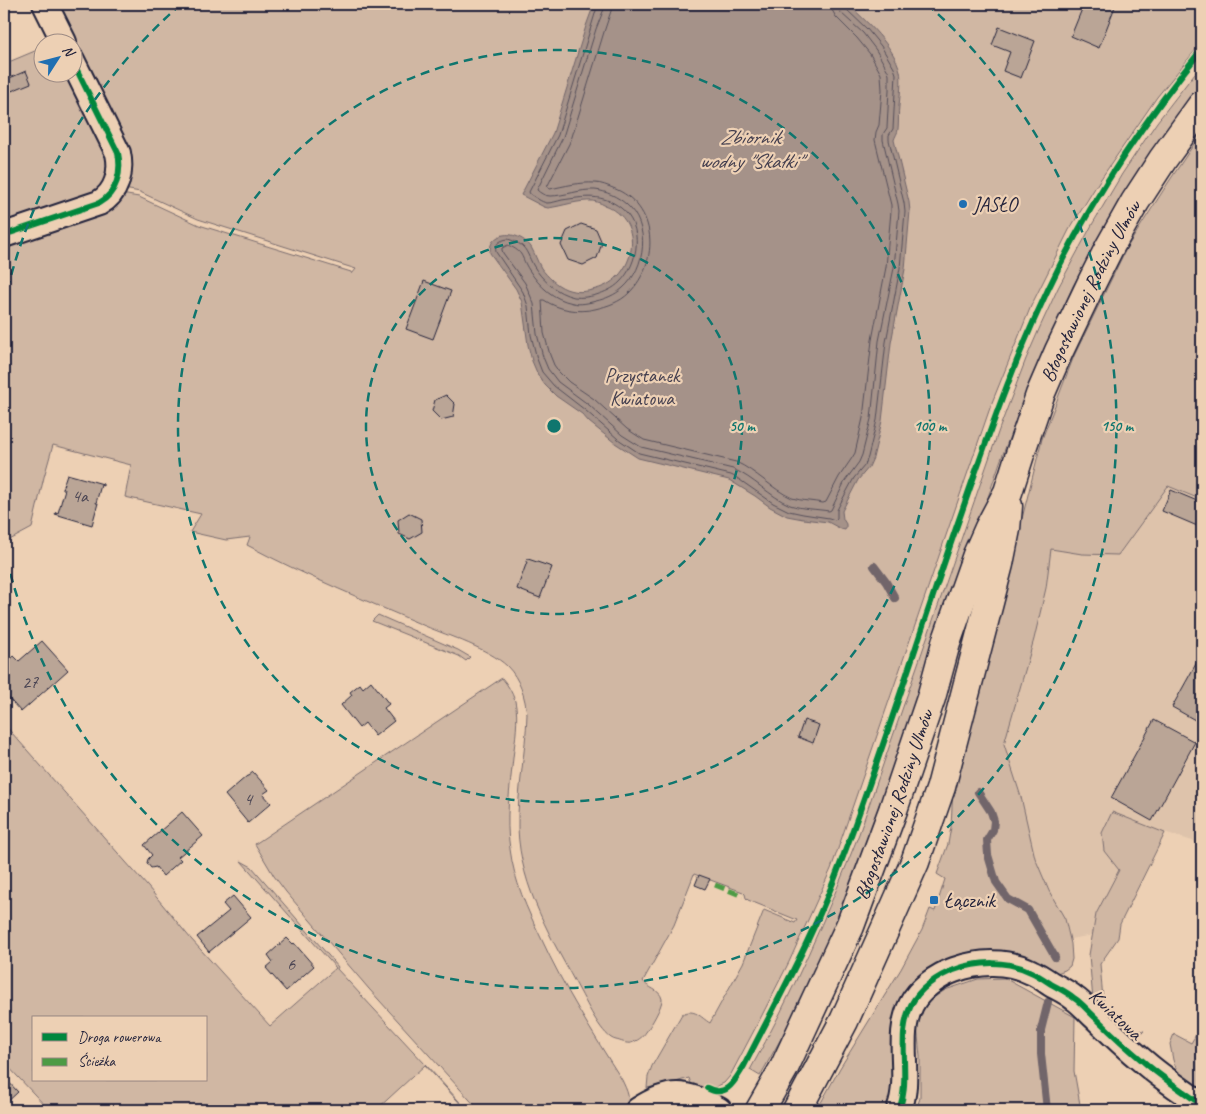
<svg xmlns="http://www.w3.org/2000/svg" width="1206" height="1114" font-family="Caveat,sans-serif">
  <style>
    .built { fill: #dec3ab }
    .green { fill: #d0b7a3; stroke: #796c6f; fill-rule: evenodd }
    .water { fill: #a59289; stroke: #71656a }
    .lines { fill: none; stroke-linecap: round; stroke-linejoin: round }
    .shore { stroke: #564f5a; stroke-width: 1 }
    .stream { stroke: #71656a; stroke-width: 8 }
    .building { fill: #baa596; stroke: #22223b }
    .minor-casing { stroke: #22223b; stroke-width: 28 }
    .secondary-casing { stroke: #22223b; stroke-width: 31 }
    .minor { stroke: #edd0b4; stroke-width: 24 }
    .secondary { stroke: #edd0b4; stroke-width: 28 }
    .quiet { stroke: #4d9b45; stroke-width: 5; stroke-dasharray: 10 5; stroke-linecap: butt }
    .cycleway-casing { stroke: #edd0b4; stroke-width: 9 }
    .cycleway { stroke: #00873e; stroke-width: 6 }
    .ring { fill: none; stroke: #0f766e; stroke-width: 2.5; stroke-dasharray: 9 6 }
    .poi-dot { fill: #1f6fb2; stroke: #edd0b4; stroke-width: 2 }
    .labels { text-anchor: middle; stroke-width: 4.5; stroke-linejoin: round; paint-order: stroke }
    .number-label { font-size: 18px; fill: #484352 }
    .poi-label { font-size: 20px; fill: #22223b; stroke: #edd0b4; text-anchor: start }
    .street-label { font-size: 20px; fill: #22223b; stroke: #edd0b4 }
    .park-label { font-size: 20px; fill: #454050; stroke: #edd0b4 }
    .water-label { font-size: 21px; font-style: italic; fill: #433e4e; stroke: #edd0b4 }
    .centre { fill: #0f766e; stroke: #edd0b4; stroke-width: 2.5 }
    .ring-label { font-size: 15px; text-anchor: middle; font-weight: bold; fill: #0f766e; stroke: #edd0b4; stroke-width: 4.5; stroke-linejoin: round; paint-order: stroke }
  </style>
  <rect width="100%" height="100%" fill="#edd0b4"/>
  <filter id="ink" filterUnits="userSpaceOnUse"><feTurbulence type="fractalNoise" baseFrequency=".02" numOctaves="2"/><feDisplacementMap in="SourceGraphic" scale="10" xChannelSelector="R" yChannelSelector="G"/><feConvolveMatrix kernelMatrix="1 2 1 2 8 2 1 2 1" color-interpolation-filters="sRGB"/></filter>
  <g filter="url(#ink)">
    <path class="built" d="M1168,486l34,14v344l-41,-13 -49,-19 7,58 -23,44 -3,21 -23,4 -5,-20 -16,-28 -14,-33 -14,-61 -17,-53 30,-105 12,-51 4,-40 32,6 36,1z"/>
    <path class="green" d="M53,4h1149v38l-45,55 -59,86 -29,47 -38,76 -40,99 -160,464 -42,93 -30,59 -29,55 -6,7 -9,4 -7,-2 -8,4 -8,-3 -3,-8 -20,6 -22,4 1,-11 4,-11 30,-52c13,-6 18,3 28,9l33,-60 21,-53 31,13 2,-3 -49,-20 -2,-2 -1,-4 -2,-2 -49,-18 -20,51 -31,56c5,8 17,8 19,18 1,6 -12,28 -16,33 -3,5 -9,9 -15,11 -5,1 -10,-2 -15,-3 -13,-2 -29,-36 -35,-47 -28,-52 -61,-105 -63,-165 -1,-38 8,-76 9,-114 -2,-17 -7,-35 -20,-48 -18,-17 -58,-30 -82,-40 -60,-26 -120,-50 -178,-81l3,-8 -24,3 -36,-8 11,-18 -76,-17 6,-32 -78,-20 -9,32 -12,51 -28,15v-300l117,-49 18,3 60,28 152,47 1,2 4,-5 -158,-50 -58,-27 -16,-3 -47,-134z
      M42,48v24l30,1 39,84 -7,32 -100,40v-165z
      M1202,64v19l-56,78 -36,57 -37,68 -38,84 -35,92 -116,340 -43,113 -24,52h-2l-2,4 1,3 -31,61 -23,41 -10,-6c42,-75 77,-155 109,-236l141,-407 26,-68 14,-32 18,-39 16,-30 19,-35 29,-49 35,-52z
      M1202,132v368l-34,-14 -50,69 -36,-1 -31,-5 -5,39 -12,51 -30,105 17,53 14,61 14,33 16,28 6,25 1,15 -2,7 -5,4 -8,3 -8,-4 -71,-16 -18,2 -14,5 -14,8 -38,113 -5,29h-72l23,-42 61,-99 21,-39 8,-21 5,2 10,-32 -8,-5 11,-30 3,-17 2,-40 31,-117 58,-231 32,-83 52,-107 42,-66z
      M378,615l80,35 12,7 -4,4 -7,-5 -87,-35z
      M502,678c6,7 10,14 13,23 4,18 0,39 -2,57 -3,30 -8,61 -3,91 4,32 17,60 31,89 23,50 52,96 81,142 5,11 10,19 3,30h-146l-110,-121 -83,-97 -12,-16 -19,-32z
      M4,724l144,163 43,52 79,87 66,-58 -95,-107 11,6 76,88 10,12 -1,2c43,47 87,93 130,141h-1l-41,-45 -49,45h-327l-45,-48zM34,1018h172v62h-172z
      M1112,812l53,21 -45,91 -2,14 -18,26 4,47 23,19 17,1 -13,10 -38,-41 -4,-45 7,-41 23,-44 -15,-19 -2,-18z
      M1004,978l71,39 -1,54 7,39h-165l4,-12v-41l-3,-32 9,-22 19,-13 33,-11z
      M1202,1025v66l-24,-18 -5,-13 -3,-16 4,-10 17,9z"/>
    <path class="water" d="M594,4h254c18,17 46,42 52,67 2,9 0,25 -1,35 -1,7 0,15 -1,23 0,4 -3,7 -4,11l15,62 1,9 -5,58 -14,74 -9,78 -9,37 -4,9 -11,13 -16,31 1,8 3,5v4l-1,2 -4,-1 -13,-7 -25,-3 -16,-3 -17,-9 -15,-11 -26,-16 -91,-22 -23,-15 -26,-21 -7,-8 -26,-18 -11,-11 -7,-10 -6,-14 -4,-16 -6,-43 -6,-13 -26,-36c0,-7 1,-12 8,-16 10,-6 26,0 33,10 4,7 6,14 10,21 7,9 15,17 25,21 11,4 19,3 30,0 40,-10 51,-69 8,-84 -3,-2 -7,-3 -11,-4 -15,-1 -30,5 -45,7l-4,-1 -23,-12 32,-62 33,-107z"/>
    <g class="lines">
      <path class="shore" d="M598,4l-40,131 -29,57 1,2c5,3 11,8 17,9 5,0 11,-2 15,-3 22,-3 40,-7 59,8 23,18 18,55 -1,74 -7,7 -15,10 -24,13 -7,2 -15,3 -22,2 -18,-4 -32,-17 -41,-32 -8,-16 -7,-20 -25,-26 -8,1 -14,5 -12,13l27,40 5,14 3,29 6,24 5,13 12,14 31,24 33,29 21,14 92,22 6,3 36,25 16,8 14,3 26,4 6,2 2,-2v-8l3,-6 14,-26 11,-13 3,-8 9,-37 9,-78 14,-74 5,-56 -1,-9 -15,-63v-5l4,-6 3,-55 -2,-6 -13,-22 -14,-17 -21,-20 -1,-5
        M604,4v5l-8,20 -33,108 -26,53c3,3 8,6 13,6 15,0 30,-7 45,-6 11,1 23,7 31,14 25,21 20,64 -3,84 -8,7 -18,11 -27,13 -8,2 -16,4 -23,2 -20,-4 -33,-16 -44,-33 -9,-14 -4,-17 -21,-25l-6,3v2l1,3 22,30 9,21 3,30 6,23 5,12 10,13 31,23 33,30 19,12 92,22c21,9 36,27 57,36 12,4 26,4 39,6l2,-1 14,-29 14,-19 3,-7 9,-36 8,-78 15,-73 5,-57 -1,-7 -15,-64v-6l4,-6 2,-38v-15l-1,-4 -12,-21 -13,-17 -22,-20 -2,-5v-4
        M612,4l-1,7 -7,21 -33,108 -24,47 3,2c14,-3 30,-7 45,-6 6,0 13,3 18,5 45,17 47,74 16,105 -9,9 -21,13 -34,16 -17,4 -36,1 -51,-9h-2l2,33 6,22 4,10 5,7 10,10 25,17 33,30 17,11 92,22c20,9 36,27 56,36 10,3 21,3 31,5l3,-1 13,-25 13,-19 3,-5 8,-35 9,-78 14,-73 5,-56v-6l-16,-65 1,-8 3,-7 3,-35 -1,-16 -11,-20 -13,-16 -21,-21 -4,-7 -1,-6"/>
      <path class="stream" d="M874,566l12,16 9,16
        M978,792l13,20 3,9 -1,9 -6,10 1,15 8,27 12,17 20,11 27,47
        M1047,1110l-6,-56v-24l7,-28"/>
    </g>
    <path class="building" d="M1084,4h32l-17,44 -28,-12z
      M999,27l36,14 -14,37 -18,-7 7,-19 -18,-7z
      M26,71l5,12 -22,9 -4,-12z
      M581,224l15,5 6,14 -5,15 -14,7 -15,-5 -7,-15 6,-14z
      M424,281l27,10 -18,48 -27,-10z
      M446,395l9,9 -2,13 -12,3 -9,-9 3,-11z
      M67,474l36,10v2l-2,-1 -5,18h2l-6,22 -37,-11 1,-2 2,1 7,-24h-3z
      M1171,490l31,13v25l-40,-17z
      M409,513l12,6 1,13 -12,7 -11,-5 -1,-14z
      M528,559l24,8 -12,31 -23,-9z
      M42,641l26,29 -47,42 -17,-19v-28l10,-9 5,5z
      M1202,653v71l-30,-17z
      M371,681l18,23 -5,4 10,13 -19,15 -10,-13 -6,5 -18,-23 11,-10 -2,-3 10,-8 3,4z
      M804,720l15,5 -6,18 -15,-6z
      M1154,720l41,22 -43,79 -41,-23z
      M253,772l16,18 -6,4 8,9 -23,20 -23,-28 22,-19h1z
      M182,812l21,24 -25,21 3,3 -18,16 -7,-9 -5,1 -4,-5 1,-4 4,-4 -8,-10z
      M699,875l11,4 -5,10 -10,-4z
      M233,896l18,21 -42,35 -12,-15 32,-26 -6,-7z
      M287,938l6,6 1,-1 20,23 -28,25 -20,-23 7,-6 -5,-7z
      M4,1077l14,15 -14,13z"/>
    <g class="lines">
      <defs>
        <path id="minor" d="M45,4l19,38
          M4,235l95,-32c18,-10 23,-31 19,-50l-46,-93
          M638,1110c32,-21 48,-19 81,0
          M899,1110c13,-34 -4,-72 12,-105 8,-16 26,-29 43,-35 25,-9 53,-10 77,2 7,3 14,8 20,12 7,4 16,8 23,14 8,5 15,14 22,20 15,15 31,30 48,44 18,16 39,29 58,43"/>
        <g id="secondary">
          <path id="s1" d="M760,1110l24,-42 66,-142 43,-116 38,-112 15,-55 31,-88 12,-27 19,-36 14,-44 18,-53 19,-44 32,-67 18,-36 26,-46 28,-43 39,-54"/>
          <path d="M797,1110l47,-89 43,-96 28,-63 10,-29 16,-46 58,-223 7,-35 2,-23"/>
        </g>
      </defs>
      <use href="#minor" class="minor-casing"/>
      <use href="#secondary" class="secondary-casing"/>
      <use href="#minor" class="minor"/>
      <use href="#secondary" class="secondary"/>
      <path class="quiet" d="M715,885l28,11"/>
      <defs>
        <path id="cycleway" d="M4,235l95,-32c18,-10 23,-31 19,-50l-46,-93
          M707,1088c20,11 28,-8 37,-22 34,-67 71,-133 97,-204 44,-116 80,-234 121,-351 29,-84 58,-167 98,-246 39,-77 88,-149 142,-216
          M899,1110c13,-34 -4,-72 12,-105 8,-16 26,-29 43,-35 25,-9 53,-10 77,2 7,3 14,8 20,12 7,4 16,8 23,14 8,5 15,14 22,20 15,15 31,30 48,44 18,16 39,29 58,43"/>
      </defs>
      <use href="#cycleway" class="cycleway-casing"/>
      <use href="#cycleway" class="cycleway"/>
    </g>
  </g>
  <g class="ring">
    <circle cx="554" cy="426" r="188"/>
    <circle cx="554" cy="426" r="376"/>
    <path d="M4 304A563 563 0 0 1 181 4M927 4A563 563 0 1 1 4 548"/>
  </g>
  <g class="poi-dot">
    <circle cx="963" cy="204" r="5"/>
    <rect x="929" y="895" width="10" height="10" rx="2.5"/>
  </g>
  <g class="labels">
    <g class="number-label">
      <text x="80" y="502">4a</text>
      <text x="30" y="688">27</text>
      <text x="248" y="805">4</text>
      <text x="291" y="970">6</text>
    </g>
    <g class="poi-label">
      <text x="973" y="211">JASŁO</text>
      <text x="944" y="907">Łącznik</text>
    </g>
    <g class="street-label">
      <text dy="7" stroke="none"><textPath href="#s1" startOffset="885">Błogosławionej Rodziny Ulmów</textPath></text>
      <text dy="7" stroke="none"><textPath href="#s1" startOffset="334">Błogosławionej Rodziny Ulmów</textPath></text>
      <text transform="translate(1116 1014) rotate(43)" y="7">Kwiatowa</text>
    </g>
    <g class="park-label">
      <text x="642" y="382">Przystanek<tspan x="642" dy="23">Kwiatowa</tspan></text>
    </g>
    <g class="water-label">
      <text x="750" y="144">Zbiornik<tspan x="750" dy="24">wodny "Skałki"</tspan></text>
    </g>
  </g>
  <circle cx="554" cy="426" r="8" class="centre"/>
  <g class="ring-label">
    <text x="742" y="431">50 m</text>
    <text x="930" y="431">100 m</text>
    <text x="1117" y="431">150 m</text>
  </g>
  <rect width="1206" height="1114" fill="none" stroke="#edd0b4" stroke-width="20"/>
  <rect x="10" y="10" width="1186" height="1094" fill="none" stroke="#22223b" stroke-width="2" filter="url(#ink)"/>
  <rect x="32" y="1016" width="175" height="65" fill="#edd0b4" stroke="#9c8a84"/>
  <rect x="42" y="1033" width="25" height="8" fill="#00873e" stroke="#9c8a84"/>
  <text x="78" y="1042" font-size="15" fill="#22223b">Droga rowerowa</text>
  <rect x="42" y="1058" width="25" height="8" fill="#4d9b45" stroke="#9c8a84"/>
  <text x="78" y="1066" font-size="15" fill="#22223b">Ścieżka</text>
  <g transform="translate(58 58) rotate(54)"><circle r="24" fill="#edd0b4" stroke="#9c8a84"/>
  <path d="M0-4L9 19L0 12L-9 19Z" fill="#1f6fb2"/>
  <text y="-8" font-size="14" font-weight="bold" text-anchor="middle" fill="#22223b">N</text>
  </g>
</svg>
